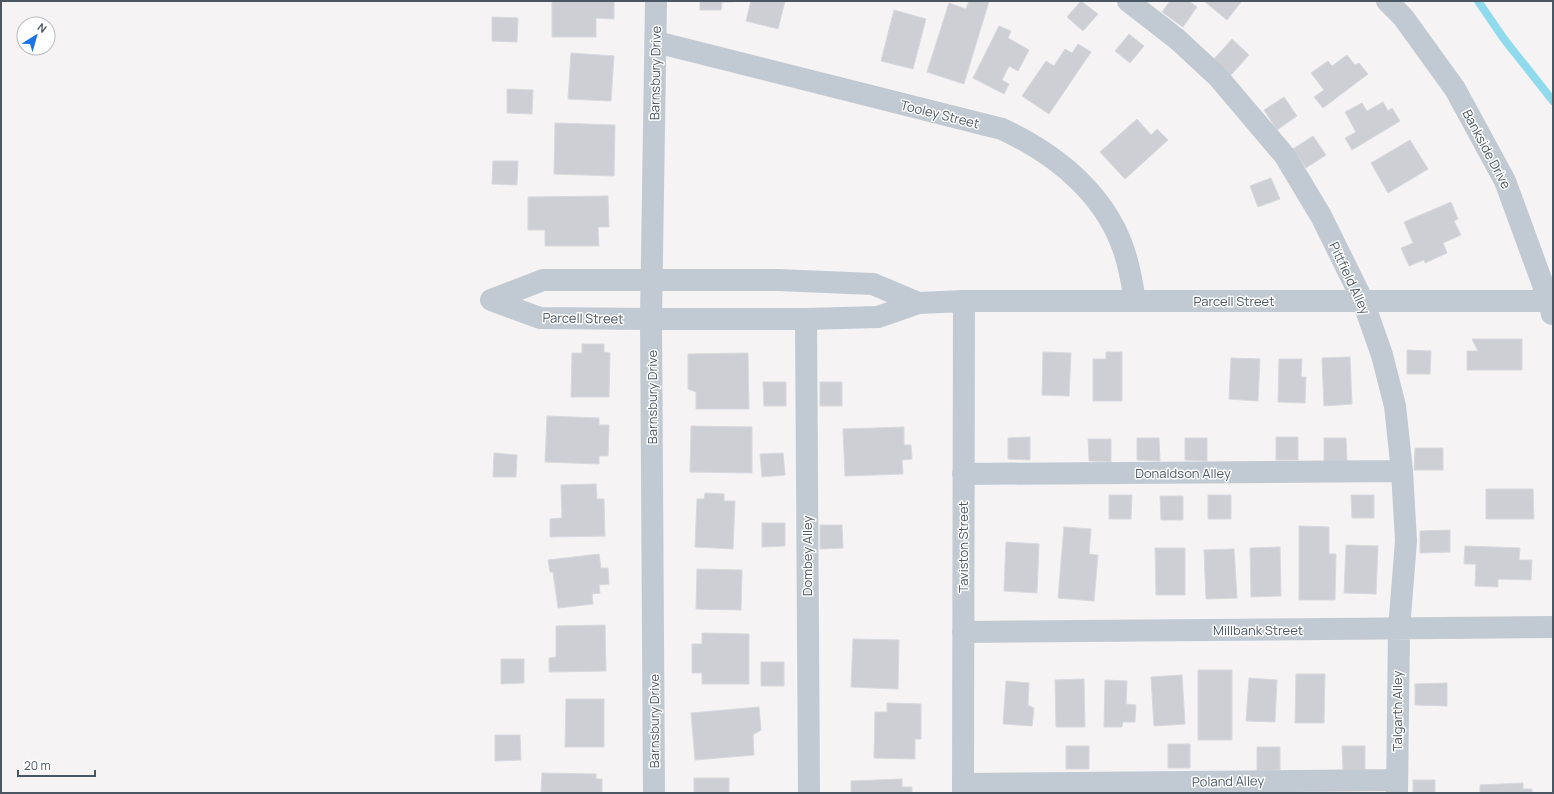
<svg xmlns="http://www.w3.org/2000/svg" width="1554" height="794" font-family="Manrope,sans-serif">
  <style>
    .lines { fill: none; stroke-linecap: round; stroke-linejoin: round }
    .stream { stroke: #90daee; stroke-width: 8 }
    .building { fill: #cdcfd5; stroke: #d7d9de }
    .minor { stroke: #c1cad2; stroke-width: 22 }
    .labels { text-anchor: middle; stroke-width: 3; stroke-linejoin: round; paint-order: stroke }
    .street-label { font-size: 13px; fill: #4a5661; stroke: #fff }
  </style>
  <rect width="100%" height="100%" fill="#f5f3f3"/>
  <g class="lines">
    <path class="stream" d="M1478,1l26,38 49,62"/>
  </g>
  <path class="building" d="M552,1h62v18l-18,-1v19h-44z
    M700,1h33v1h-11l-1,8h-21z
    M751,1h34l-7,28 -32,-8z
    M969,1h20l-25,83 -37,-12 22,-69 17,6z
    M1081,1l17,13 -15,17 -16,-14z
    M1170,1h19l8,6 -14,20 -21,-15z
    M1204,1h38l-15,19z
    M894,10l32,9 -13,50 -32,-8z
    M492,17l26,1 -1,24 -25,-1z
    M999,26l12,5 -3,7 21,12 -11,21 -9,-5 -7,14 7,4 -5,10 -31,-16z
    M1129,34l15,12 -14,17 -15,-12z
    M1232,39l17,16 -18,20 -18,-15z
    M1078,44l13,8 -42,62 -27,-18 24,-35 8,5 11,-17 7,4z
    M571,53l43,3 -3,45 -43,-2z
    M1347,55l8,10 4,-2 9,11 -45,34 -9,-11 10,-7 -13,-17 17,-12 4,5z
    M507,89l26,1 -1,24 -25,-1z
    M1284,97l13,19 -20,14 -13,-20z
    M1383,102l5,9 4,-3 8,13 -48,29 -7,-12 11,-6 -11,-20 17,-9 5,8z
    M1137,119l14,16 6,-6 11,11 -43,39 -25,-27z
    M555,123l60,2 -1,51 -60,-2z
    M1313,136l13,19 -20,13 -13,-19z
    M1410,140l18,29 -40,24 -17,-30z
    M493,161h25l-1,24 -25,-1z
    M1271,178l9,21 -22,8 -8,-21z
    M608,196l1,31h-11l1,19h-54v-16h-17v-33z
    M1451,202l7,17 -4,2 7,14 -18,8 4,10 -22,10 -1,-3 -15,6 -8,-18 12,-5 -9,-21z
    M1472,339h50v31h-55v-19h11z
    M582,344h22v8l6,1 -1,44h-38l1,-44h10z
    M1407,350l24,1 -1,23h-23z
    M1043,352l28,1 -2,43 -27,-1z
    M1106,352h16v49h-29v-42h13z
    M748,353l1,56h-53v-17l-8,-3v-35z
    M1350,357l2,47 -28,2 -2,-48z
    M1231,358l29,1 -2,42 -29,-2z
    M1279,359h23l-1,18h5l-1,26 -27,-1z
    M763,382h23v24h-22z
    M820,382h22v24h-22z
    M547,416l52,2v7h10l-1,31h-9v8l-54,-2z
    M691,426l61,1v46l-62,-1z
    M904,427v18h7l1,14 -10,1 1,14 -58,2 -2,-47z
    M1030,437v23l-22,-1v-21z
    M1276,437h22v23h-22z
    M1137,438h22l1,23 -23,-1z
    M1185,438h22v23l-22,-1z
    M1324,438h22l1,23 -23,1z
    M1088,439h23v23l-22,-1z
    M1415,448h28v22h-29z
    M494,453l23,2 -1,22h-23z
    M783,453l2,22 -23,2 -2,-23z
    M596,484l1,15h7l1,37 -55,1v-18l12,-1 -1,-33z
    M1486,489h47l1,30h-48z
    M705,493l19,1v7h11l-2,48 -38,-2 2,-48h7z
    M1109,495h23l-1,24h-22z
    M1208,495h23v24h-23z
    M1351,495h23v23h-22z
    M1160,496h23v24h-22z
    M762,523h23v23l-23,1z
    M820,525h22l1,23 -23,1z
    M1299,526l30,1v27h7l-1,46h-36z
    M1064,527l27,2 -2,25 9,1 -4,46 -36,-3z
    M1450,530v22l-30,1v-22z
    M1006,542l33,2 -2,49 -33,-2z
    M1346,545l32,1 -2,48 -32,-1z
    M1465,546l55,2 -1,12h13l-1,20 -33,-1v8l-23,-1 1,-22h-12z
    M1280,547l1,49 -30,1 -1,-49z
    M1155,548h30v47h-29z
    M1234,549l3,49 -31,1 -2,-49z
    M599,554l2,14h7l1,16 -10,1 1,8 -8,1 1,10 -35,4 -5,-36h-3l-2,-12z
    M697,569l45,1 -1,40 -45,-1z
    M605,625l1,46 -57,1v-14l7,-1v-31z
    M702,633l47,1v50h-47v-11h-10v-29h10z
    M853,639l46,1 -1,49 -47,-2z
    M501,659h23v24l-23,1z
    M761,662h23v24h-23z
    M1198,670h34v70h-34z
    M1296,674h29l-1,49h-29z
    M1182,675l3,49 -31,2 -3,-49z
    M1249,678l28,2 -2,42 -29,-1z
    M1084,679l1,48h-29l-1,-47z
    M1105,680l22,1 -1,23 10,1 -1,17h-12l-1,5h-18z
    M1006,681l23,2 -1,22 6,3 -2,18 -29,-2z
    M1447,683v23l-32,-1v-21z
    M566,699h38v48h-39z
    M887,703l34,1v35h-6v20l-41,-1 1,-46h12z
    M759,707l2,23 -8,5 1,20 -59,5 -4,-47z
    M495,735h25l1,25 -26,1z
    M1168,744h22v24h-22z
    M1066,746h23v23h-23z
    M1342,746h23v24h-22z
    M1257,747h23v23l-23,1z
    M542,773l54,1v5h6v14h-61z
    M694,778h35v15h-35z
    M902,779v8h10v6h-61v-12z
    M1413,780h22v13h-22z
    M1523,783v6h9v4h-52v-8z"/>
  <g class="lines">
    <path class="minor" d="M1128,1l49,38 41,38 67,79 36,60 42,85 19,54 13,51 7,65 4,70 -7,88 -2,164
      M1387,1l16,16 52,72 50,92 44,120 3,13
      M656,42l346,87c58,27 111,71 126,136 3,11 5,24 7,36
      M543,280h235l95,4 45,19 -40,14 -72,2h-155l-111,-1 -49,-18z
      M918,303l46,-2h585
      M806,319l3,474
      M963,474l439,-3
      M963,632l590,-5
      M963,784l434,-4
      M654,793l-3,-474 5,-318
      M963,793l1,-492"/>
  </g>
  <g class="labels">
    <g class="street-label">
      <text transform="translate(655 73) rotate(-89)" y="5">Barnsbury Drive</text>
      <text transform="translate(940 114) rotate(14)" y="5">Tooley Street</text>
      <text transform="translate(1487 149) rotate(62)" y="5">Bankside Drive</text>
      <text transform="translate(1350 278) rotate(65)" y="5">Pittfield Alley</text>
      <text x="1234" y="306">Parcell Street</text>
      <text transform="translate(583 318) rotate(1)" y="5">Parcell Street</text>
      <text transform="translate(652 397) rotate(-90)" y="5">Barnsbury Drive</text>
      <text x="1183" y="478">Donaldson Alley</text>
      <text transform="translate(963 547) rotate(-90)" y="5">Taviston Street</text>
      <text transform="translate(807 556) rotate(-90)" y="5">Dombey Alley</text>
      <text x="1258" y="635">Millbank Street</text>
      <text transform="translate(1397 711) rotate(-90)" y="5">Talgarth Alley</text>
      <text transform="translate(654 721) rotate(-90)" y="5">Barnsbury Drive</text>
      <text transform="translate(1228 781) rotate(-1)" y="5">Poland Alley</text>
    </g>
  </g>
  <rect width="1554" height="794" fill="none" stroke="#4a5661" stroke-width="4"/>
  <g transform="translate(36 36) rotate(37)"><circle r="19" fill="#ffffff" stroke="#b7bbc0"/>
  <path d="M0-3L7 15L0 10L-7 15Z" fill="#1a73e8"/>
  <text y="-6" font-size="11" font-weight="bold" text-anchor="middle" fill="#4a5661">N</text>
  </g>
  <path d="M18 770v6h77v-6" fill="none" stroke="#4a5661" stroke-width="2"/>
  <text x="24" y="770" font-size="12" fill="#4a5661" stroke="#ffffff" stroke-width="3" paint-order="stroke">20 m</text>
</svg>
